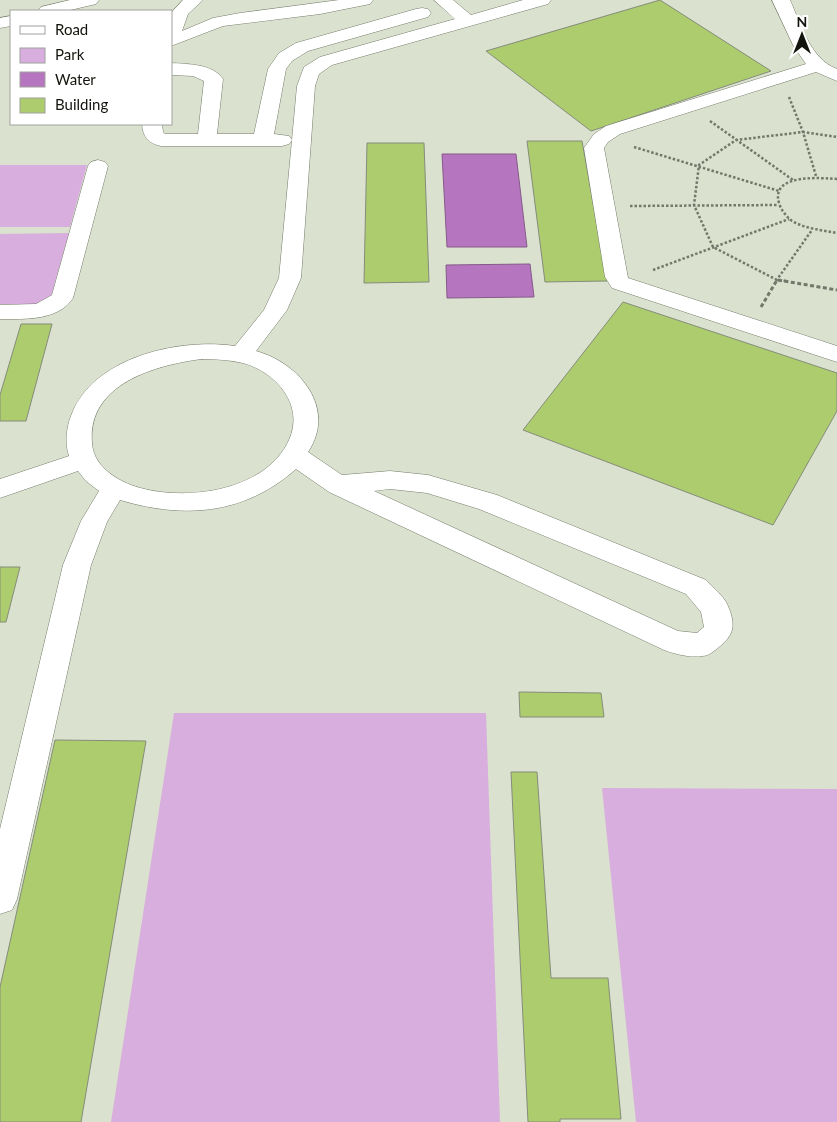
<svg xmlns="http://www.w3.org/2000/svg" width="837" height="1122" font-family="Lato,sans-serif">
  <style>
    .green { fill: #d8aede }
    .water { fill: #b676bf; stroke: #85598a }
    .building { fill: #accc6e; stroke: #858c7b }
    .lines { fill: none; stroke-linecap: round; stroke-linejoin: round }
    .minor-casing { stroke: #757c6b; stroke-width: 1 }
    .path-far1 { stroke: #73786b; stroke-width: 2.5; stroke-dasharray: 2.5 2; stroke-linecap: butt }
    .path { stroke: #73786b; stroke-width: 3; stroke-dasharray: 4 2.5; stroke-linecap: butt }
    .minor { fill: #fff; fill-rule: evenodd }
  </style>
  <rect width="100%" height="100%" fill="#dae1ce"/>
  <path class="green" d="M0,165h87l-17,62h-70z
    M69,233l-20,71h-49v-70z
    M174,713h312l14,409h-389z
    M602,788l235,1v333h-201z"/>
  <path class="water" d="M442,154h74l11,93h-80z
    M530,264l4,33 -87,1 -1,-33z"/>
  <path class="building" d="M660,0l111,71 -180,60 -105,-80z
    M527,141h55l25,140 -62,1z
    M367,143h57l5,139 -65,1z
    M623,302l214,71v38l-64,114 -250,-95z
    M21,324h31l-26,97h-26v-26z
    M0,567h20l-14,55h-6z
    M519,692l82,1 3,24h-84z
    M55,740l91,1 -65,381h-81v-135z
    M511,772h26l14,206h57l13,141h-61v3h-32z"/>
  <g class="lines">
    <defs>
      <path id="minor" d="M70,0h29l-3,4 -30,7h-28l3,-4z
        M183,0h20l-15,14 -6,17 31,-13 27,-5 99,-13h34l-3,4 -50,10 -97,12 -52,20v-33z
        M434,0h19l18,15 52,-15h28l-3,4 -216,61 -13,9 -4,12 -14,192 -14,32 -31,41c44,12 81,58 52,101l34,23 48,-4 38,4 69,20 209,85c7,8 18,16 22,26 8,19 6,29 -9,41 -5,4 -10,9 -17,9 -12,2 -27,-2 -38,-6l-335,-158 -33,-23c-52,46 -112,50 -176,31l-13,22 -16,43 -74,334 -5,11 -12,4v-85l63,-264 18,-44 18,-30 -13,-10 -8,-10 -78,27v-19l69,-23c-5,-15 -2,-32 4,-45 24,-55 108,-73 162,-65l29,-36 15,-32 13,-138 -3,4 -7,2h-121c-13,-3 -18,-9 -19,-22h20l1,8 2,2h33l6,-53 -11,-5 -22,-1v-12c17,1 42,1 52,16l-6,55h37l14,-65 11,-16 17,-10 120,-34 6,-1 6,1 3,4 -3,4 -120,34 -16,10 -6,8 -12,65 15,2 3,4 5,-54 7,-19 16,-10 135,-38zM202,359c14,0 28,1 41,4 33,9 62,42 46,77 -24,53 -109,63 -158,45 -18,-7 -38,-21 -39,-42 -5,-59 63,-78 110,-84zM390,489l37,4 52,16 207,85 15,18 3,15 -7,6 -19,-2 -304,-140z
        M772,0h18c11,24 20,59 47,69v12l-21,-9 -196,62 -12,8 -4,6 24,130 209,68v16l-225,-74 -7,-11 -21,-129 10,-14 12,-8 200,-62 -13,-19z
        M11,16v10l-11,2v-10z
        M98,160l7,2 3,4 -35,132c-15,23 -48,21 -73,21v-14l36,-1 16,-9 36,-129 3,-4z"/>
    </defs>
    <use href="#minor" class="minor-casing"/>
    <path class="path-far1" d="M789,97l14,35 13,44
      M710,121l83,59
      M634,147l145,44
      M837,179c-15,-1 -67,-6 -58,24 2,7 7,13 13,18 14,8 30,9 45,12
      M630,206l147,-1
      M653,270l136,-51
      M776,281l36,-51
      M786,281l-9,-1 -64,-33 -19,-42 5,-40 37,-25 67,-8 34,5"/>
    <path class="path" d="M778,280l59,10
      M761,307l16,-27"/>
    <use href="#minor" class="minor"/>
  </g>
  <rect x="10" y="10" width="162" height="115" fill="#ffffff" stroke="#a0a19e"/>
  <rect x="20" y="26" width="25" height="8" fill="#ffffff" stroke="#a0a19e"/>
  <text x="55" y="35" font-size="15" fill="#12140d">Road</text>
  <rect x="20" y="48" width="25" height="15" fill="#d8aede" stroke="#a0a19e"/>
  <text x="55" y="60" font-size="15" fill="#12140d">Park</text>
  <rect x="20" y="72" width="25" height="15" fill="#b676bf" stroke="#a0a19e"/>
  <text x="55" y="85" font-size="15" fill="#12140d">Water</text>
  <rect x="20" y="98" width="25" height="15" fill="#accc6e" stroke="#a0a19e"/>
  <text x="55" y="110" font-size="15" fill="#12140d">Building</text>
  <g transform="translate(802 35)" stroke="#ffffff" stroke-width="4" paint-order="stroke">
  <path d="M0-4L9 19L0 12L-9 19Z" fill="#12140d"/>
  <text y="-8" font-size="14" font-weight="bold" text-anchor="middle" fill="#12140d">N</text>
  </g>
</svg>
